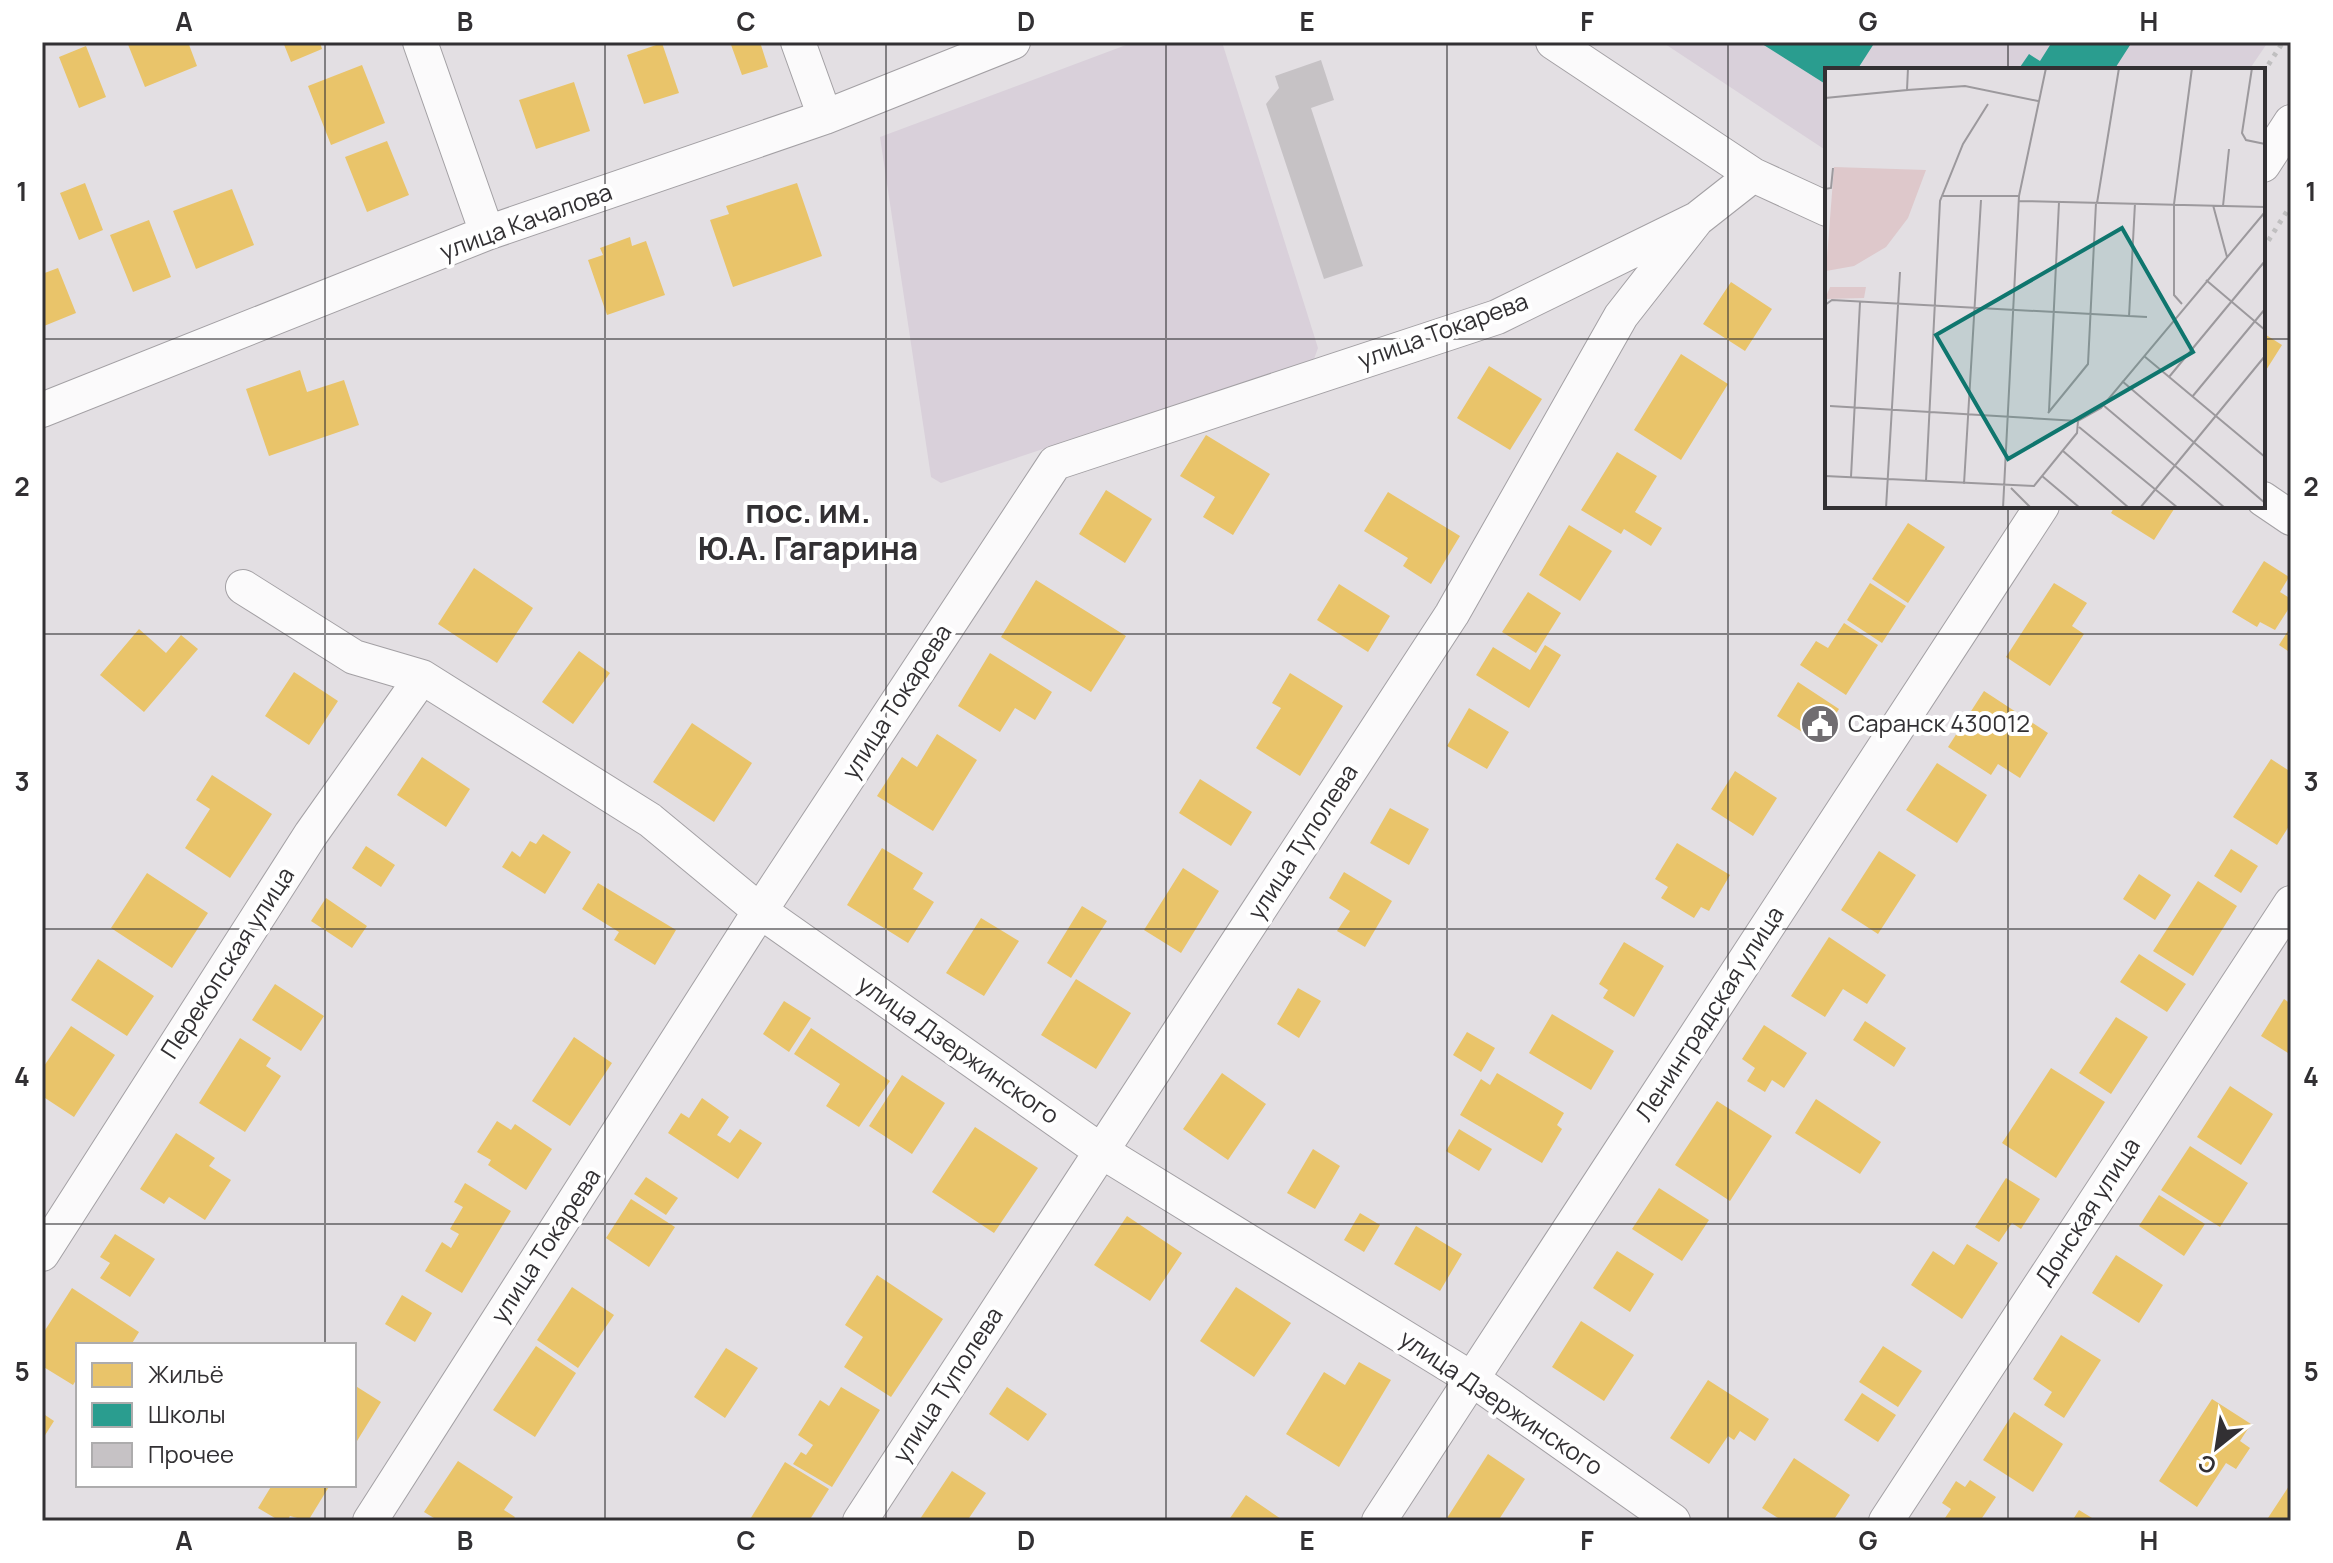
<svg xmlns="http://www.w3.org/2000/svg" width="2333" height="1563" font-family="Manrope,sans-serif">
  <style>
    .built { fill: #d9d0da }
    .homes { fill: #e9c46a }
    .schools { fill: #2a9d8f }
    .building { fill: #c6c2c5 }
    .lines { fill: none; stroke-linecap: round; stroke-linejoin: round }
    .minor-casing { stroke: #a3a0a4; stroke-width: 36 }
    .path { stroke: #c0bfc0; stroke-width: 5; stroke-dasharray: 4 6; stroke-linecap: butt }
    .minor { stroke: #fbfafb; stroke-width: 34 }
    .grid { fill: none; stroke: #323033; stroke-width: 2; stroke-opacity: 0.55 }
    .labels { text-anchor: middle; stroke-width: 8; stroke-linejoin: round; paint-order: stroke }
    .street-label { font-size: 24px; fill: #323033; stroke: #fff }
    .poi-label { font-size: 24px; fill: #323033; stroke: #fff; text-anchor: start }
    .district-label { font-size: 32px; font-weight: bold; fill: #323033; stroke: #fff }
    .inset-road { fill: none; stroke: #9c999d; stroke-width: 2 }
    .view { fill: #0f766e; fill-opacity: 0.15; stroke: #0f766e; stroke-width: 4 }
    .inset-edge { fill: none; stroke: #323033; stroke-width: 4 }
    .neatline { fill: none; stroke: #323033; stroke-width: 3 }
    .grid-label { font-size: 26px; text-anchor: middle; font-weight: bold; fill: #323033 }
  </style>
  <rect width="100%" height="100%" fill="#e3dfe3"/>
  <path class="built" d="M1134,42h88l96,306 -4,11 -373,124 -10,-6 -51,-340z
    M1662,42h606l-19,28h-422v81z"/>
  <path class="homes" d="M127,42h61l9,24 -52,21z
    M283,42h37l2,7 -31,13z
    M730,42h30l8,25 -26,8z
    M662,43l17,50 -35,11 -17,-49z
    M86,46l20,51 -27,11 -20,-51z
    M362,65l23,58 -54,22 -23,-59z
    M574,82l16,49 -54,18 -17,-49z
    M387,141l22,54 -42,17 -22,-55z
    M85,183l18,47 -24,10 -19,-47z
    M797,183l25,73 -89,31 -23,-67 19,-6 -3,-8z
    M232,189l22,56 -58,24 -23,-58z
    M149,220l22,57 -38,15 -23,-57z
    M630,237l2,9 14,-5 19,54 -58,20 -19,-55 15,-5 -3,-7z
    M58,268l18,45 -32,13 -2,-52z
    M1731,282l41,27 -27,42 -42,-27z
    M2263,333l19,12 -19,30z
    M1681,354l47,30 -47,76 -47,-30z
    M1489,366l53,33 -32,51 -53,-32z
    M300,370l7,22 37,-12 15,45 -90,31 -23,-67z
    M1206,435l64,39 -37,61 -30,-18 12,-20 -35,-21z
    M1617,452l40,24 -22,36 27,16 -11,18 -27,-17 -3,5 -40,-24z
    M1106,490l46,29 -27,44 -46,-29z
    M1388,492l72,44 -29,48 -28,-18 5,-8 -44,-27z
    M2115,506h61l-22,34 -43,-27z
    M1908,523l37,24 -37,56 -36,-24z
    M1569,525l43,26 -32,50 -41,-26z
    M2264,561l25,16 -9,15 11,7v6l-16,25 -15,-8 -3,5 -25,-15z
    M474,568l59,40 -36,55 -59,-39z
    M1036,580l90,56 -35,56 -90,-55z
    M1870,583l36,23 -24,37 -35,-23z
    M2054,583l33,20 -15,23 12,8 -34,52 -44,-29z
    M1339,584l51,32 -22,36 -51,-32z
    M1528,592l33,21 -25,40 -34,-21z
    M1844,623l34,22 -32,50 -46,-30 16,-24 12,7z
    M2291,626v27l-12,-8z
    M139,629l27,24 15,-18 17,14 -54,63 -44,-37z
    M1545,645l16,10 -32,53 -53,-33 17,-28 37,23z
    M579,651l31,22 -37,51 -31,-22z
    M990,653l62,39 -17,28 -20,-12 -15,24 -42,-26z
    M294,672l44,29 -29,44 -44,-29z
    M1290,673l53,33 -43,70 -44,-28 25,-40 -9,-5z
    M1798,682l41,27 -21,33 -41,-26z
    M1984,691l64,42 -28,45 -22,-14 -7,11 -43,-28z
    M1469,708l40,24 -22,37 -40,-23z
    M692,723l60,40 -38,59 -61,-40z
    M937,734l40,26 -44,71 -56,-35 25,-39 15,10z
    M422,757l48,32 -24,38 -49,-32z
    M2271,759l20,13v51l-14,22 -44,-28z
    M1937,763l50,32 -30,48 -51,-33z
    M1735,771l42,27 -24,38 -42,-27z
    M212,775l60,39 -42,64 -45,-30 25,-39 -14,-9z
    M1200,779l52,33 -21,34 -52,-33z
    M1390,808l39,21 -20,36 -39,-22z
    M543,834l28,18 -26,42 -43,-27 10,-16 8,6 10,-16 6,3z
    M1677,843l53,32 -21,36 -8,-4 -7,11 -33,-20 7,-11 -13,-8z
    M366,846l29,19 -14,22 -29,-19z
    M882,848l41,25 -10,16 21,13 -26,41 -61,-38z
    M2231,849l27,17 -17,27 -27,-17z
    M1879,851l37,24 -38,59 -37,-24z
    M1183,868l36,23 -38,62 -37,-23z
    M1344,872l48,29 -27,46 -28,-16 13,-20 -21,-13z
    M147,873l61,40 -36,55 -61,-40z
    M2139,874l32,21 -16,25 -32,-21z
    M2198,881l39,25 -44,70 -40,-25z
    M598,883l78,47 -21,35 -41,-25 5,-8 -37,-23z
    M326,898l41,28 -15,22 -41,-27z
    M1082,906l25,15 -36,57 -24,-15z
    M981,918l38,23 -35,55 -38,-23z
    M1829,937l57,38 -19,29 -24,-15 -18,28 -34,-21z
    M1624,942l40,24 -30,51 -31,-19 5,-8 -9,-6z
    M2139,954l47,30 -19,28 -47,-30z
    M98,959l56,37 -27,40 -56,-36z
    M1076,979l55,34 -35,56 -55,-34z
    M275,984l49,32 -23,35 -49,-31z
    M1298,988l23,13 -22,37 -22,-14z
    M2284,999l7,5v51l-30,-19z
    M784,1001l27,17 -22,34 -26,-18z
    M1552,1014l62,37 -23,39 -62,-37z
    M2116,1017l32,20 -37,57 -32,-21z
    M1865,1021l41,27 -12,19 -41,-27z
    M1764,1025l43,28 -23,35 -12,-8 -7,12 -18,-11 8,-13 -13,-9z
    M71,1026l44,29 -41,62 -32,-21v-27z
    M811,1028l79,53 -31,46 -33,-21 14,-22 -46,-30z
    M1467,1032l28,16 -14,24 -28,-17z
    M574,1037l38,26 -42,63 -38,-25z
    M240,1038l31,20 -5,8 15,10 -36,56 -46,-29z
    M2051,1068l54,34 -49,76 -54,-35z
    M1222,1073l44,31 -38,56 -45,-31z
    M1497,1073l67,40 -7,12 5,4 -20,34 -82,-48 21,-36 9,6z
    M902,1075l43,28 -33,51 -43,-28z
    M2230,1086l43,28 -32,51 -44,-28z
    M702,1098l27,19 -12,18 13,8 10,-14 22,14 -24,36 -70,-46 13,-20 8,5z
    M1816,1099l65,43 -21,32 -65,-41z
    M1717,1101l55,35 -42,65 -55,-36z
    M497,1121l14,9 4,-6 37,25 -26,41 -38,-25 3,-5 -14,-8z
    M975,1127l63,41 -44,65 -62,-41z
    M1459,1129l33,20 -13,22 -33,-20z
    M176,1133l39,25 -6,8 22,14 -26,40 -36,-23 -5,7 -24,-15z
    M2190,1146l58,37 -28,44 -59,-37z
    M1313,1149l27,17 -25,43 -28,-16z
    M646,1177l32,21 -12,17 -32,-21z
    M2006,1178l34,21 -19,30 -9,-6 -13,19 -24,-15z
    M465,1183l46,28 -49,82 -37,-22 17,-29 9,6 8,-14 -9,-5 13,-22 -9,-5z
    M1659,1188l50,32 -27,41 -50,-32z
    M2159,1195l46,29 -21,32 -45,-30z
    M631,1199l44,28 -26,40 -43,-29z
    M1360,1213l20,12 -16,27 -20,-12z
    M1127,1216l55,37 -32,48 -56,-36z
    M1416,1226l46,28 -22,37 -46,-27z
    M115,1234l40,25 -25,38 -30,-19 10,-15 -10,-6z
    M1967,1244l31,19 -36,56 -51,-34 22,-34 21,14z
    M1617,1251l37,23 -24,38 -37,-24z
    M2116,1255l47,30 -24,38 -47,-30z
    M877,1275l66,44 -52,78 -47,-30 19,-30 -18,-12z
    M572,1287l42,28 -36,53 -41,-28z
    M1236,1287l55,36 -37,54 -54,-36z
    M72,1288l67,44 -8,13h-53v32l-5,8 -31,-19v-31z
    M402,1295l30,18 -17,29 -30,-18z
    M1581,1321l53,34 -30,46 -52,-34z
    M2061,1335l40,25 -37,58 -20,-13 8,-13 -19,-13z
    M536,1346l40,27 -41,64 -42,-27z
    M1883,1346l39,25 -24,36 -39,-25z
    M726,1348l32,20 -33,50 -31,-21z
    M1359,1362l32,18 -52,87 -53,-33 38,-62 21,13z
    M1708,1380l61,39 -14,22 -15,-10 -6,9 -6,-4 -19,28 -39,-26z
    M354,1385l27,17 -24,39 -3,-2z
    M841,1387l39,23 -48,77 -39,-23 8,-12 5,3 7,-10 -15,-10 22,-35 9,6z
    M1007,1387l40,27 -19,27 -39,-27z
    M1862,1393l34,22 -18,27 -34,-22z
    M2212,1399l39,25 -11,17 10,7 -14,21 -10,-6 -29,44 -38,-26z
    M2014,1412l49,32 -30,48 -50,-32z
    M42,1413l12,8 -12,19z
    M1488,1454l37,25 -27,42h-46l-5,-3z
    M1794,1458l56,37 -17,26h-50l-21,-13z
    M458,1461l55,36 -9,13 11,7 -3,4h-73l-15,-9z
    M785,1462l44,27 -20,32h-60z
    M952,1471l34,22 -19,28h-43l-4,-2z
    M1970,1480l26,17 -16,24h-37l8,-12 -9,-6 14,-22 9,6z
    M2291,1483v38h-25z
    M272,1485h58l-22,36 -18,-5 -3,5h-7l-22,-13z
    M1246,1495l38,26h-56z
    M2079,1510l18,11h-25z"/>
  <path class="schools" d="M1759,42h116l-18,28h-30v15z
    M2052,42h80l-18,28h-96l11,-16 11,7z"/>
  <path class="building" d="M1321,60l13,40 -23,8 52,158 -39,13 -58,-175 13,-16 -4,-12z"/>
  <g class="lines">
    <defs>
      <path id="minor" d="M420,42l67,191
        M798,42l27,75
        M1553,42l200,133 74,34
        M2263,165l28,-43
        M42,410l445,-177 338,-116 188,-75
        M2263,499l28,19
        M243,587l111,70 68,20 228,143 110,91 341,240 371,228 201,142
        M42,1254l269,-420 111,-157
        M370,1521l390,-610 295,-448 442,-146 200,-98
        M860,1521l592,-907 169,-298 76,-97 56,-44
        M1379,1521l663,-1015
        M1886,1521l405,-618"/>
    </defs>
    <use href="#minor" class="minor-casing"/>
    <path class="path" d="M2263,73l20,-31
      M2263,249l28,-44"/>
    <use href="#minor" class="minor"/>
  </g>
  <path class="grid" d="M325,42v1303M605,42v1479M886,42v1479M1166,42v1479M1447,42v1479M1728,42v1479M2008,42v28M42,339h1785M2263,339h28M2008,506v1015M42,634h2249M42,929h2249M42,1224h2249M325,1485v36"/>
  <defs>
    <symbol id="civic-disc" viewBox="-11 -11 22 22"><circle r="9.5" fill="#706d71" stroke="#fff"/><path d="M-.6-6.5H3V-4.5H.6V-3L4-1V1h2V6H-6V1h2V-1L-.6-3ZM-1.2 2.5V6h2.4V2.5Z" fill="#fff"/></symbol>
  </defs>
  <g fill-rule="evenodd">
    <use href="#civic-disc" x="1798" y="702" width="44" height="44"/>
  </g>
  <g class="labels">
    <g class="street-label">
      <text transform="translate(526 222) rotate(-20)" y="8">улица Качалова</text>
      <text transform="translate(1443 331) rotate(-20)" y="8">улица Токарева</text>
      <text transform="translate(897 702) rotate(-57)" y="8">улица Токарева</text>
      <text transform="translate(1303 842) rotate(-57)" y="8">улица Туполева</text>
      <text transform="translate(228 963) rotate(-57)" y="8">Перекопская улица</text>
      <text transform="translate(1710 1014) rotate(-57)" y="8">Ленинградская улица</text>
      <text transform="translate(958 1050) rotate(35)" y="8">улица Дзержинского</text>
      <text transform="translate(2088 1212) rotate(-57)" y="8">Донская улица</text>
      <text transform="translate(546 1246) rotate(-57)" y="8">улица Токарева</text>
      <text transform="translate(948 1385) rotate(-57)" y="8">улица Туполева</text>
      <text transform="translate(1501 1403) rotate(34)" y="8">улица Дзержинского</text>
    </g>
    <g class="poi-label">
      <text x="1848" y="732">Саранск 430012</text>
    </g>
    <g class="district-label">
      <text x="808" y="523">пос. им.<tspan x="808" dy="37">Ю.А. Гагарина</tspan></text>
    </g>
  </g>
  <g transform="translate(1825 68)">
    <rect width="440" height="440" fill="#e3dfe3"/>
    <path d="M9,99l92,3 -18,48 -22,29 -32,19 -28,5zM5,219h36l-2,11 -39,1z" fill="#dec8cb"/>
    <path class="inset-road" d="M427,0l-10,65 4,7 19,4M82,22l58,-4 73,15M0,30l82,-8 1,-22M0,121l6,-1 2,-20M118,128h76M194,133l246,6M272,135l22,-135M388,137l14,52M398,138l6,-57M381,212l59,50M357,236l-8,-9v-91l18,-136M0,237l7,-5 315,17M304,249l6,-114M319,288l121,101M344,309l96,-116M297,313l143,122M367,329l73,-88M278,337l122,103M5,338l248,15M224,343l10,-209M223,345l40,-49 8,-161M254,359l99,81M238,383l66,57M0,408l209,10 43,-53 1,-12 23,-13 164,-196M217,408l38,32M26,409l9,-175M101,413l14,-280 23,-57 25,-40M139,416l17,-284M186,420l20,20M61,440l14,-236M178,440l16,-312 27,-128M315,440l125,-152"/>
    <path class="view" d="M297,160l71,124 -185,107 -72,-124z"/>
    <rect width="440" height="440" class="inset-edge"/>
  </g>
  <rect width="2333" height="1563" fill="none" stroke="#ffffff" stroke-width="88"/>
  <rect x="76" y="1343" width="280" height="144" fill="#ffffff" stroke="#adacad" stroke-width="2"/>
  <rect x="92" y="1363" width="40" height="24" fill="#e9c46a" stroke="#adacad" stroke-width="2"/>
  <text x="148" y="1383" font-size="24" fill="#323033">Жильё</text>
  <rect x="92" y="1403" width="40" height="24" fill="#2a9d8f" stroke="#adacad" stroke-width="2"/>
  <text x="148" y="1423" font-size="24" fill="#323033">Школы</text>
  <rect x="92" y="1443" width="40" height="24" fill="#c6c2c5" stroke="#adacad" stroke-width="2"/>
  <text x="148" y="1463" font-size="24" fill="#323033">Прочее</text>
  <g transform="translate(2217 1447) rotate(210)" stroke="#ffffff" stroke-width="6" paint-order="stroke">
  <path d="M0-6L14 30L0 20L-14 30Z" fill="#323033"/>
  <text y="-12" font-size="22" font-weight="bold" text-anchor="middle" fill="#323033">С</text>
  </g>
  <rect x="44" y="44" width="2245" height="1475" class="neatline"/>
  <g class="grid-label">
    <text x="184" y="31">A</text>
    <text x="465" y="31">B</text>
    <text x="746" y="31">C</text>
    <text x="1026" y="31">D</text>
    <text x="1307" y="31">E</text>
    <text x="1587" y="31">F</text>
    <text x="1868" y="31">G</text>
    <text x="2149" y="31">H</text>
    <text x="22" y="201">1</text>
    <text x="2311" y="201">1</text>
    <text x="22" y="496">2</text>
    <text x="2311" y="496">2</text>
    <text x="22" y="791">3</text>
    <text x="2311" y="791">3</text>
    <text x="22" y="1086">4</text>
    <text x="2311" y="1086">4</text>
    <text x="22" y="1381">5</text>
    <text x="2311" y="1381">5</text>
    <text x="184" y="1550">A</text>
    <text x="465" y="1550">B</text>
    <text x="746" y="1550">C</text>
    <text x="1026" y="1550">D</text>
    <text x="1307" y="1550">E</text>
    <text x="1587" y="1550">F</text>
    <text x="1868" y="1550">G</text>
    <text x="2149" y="1550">H</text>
  </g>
</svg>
